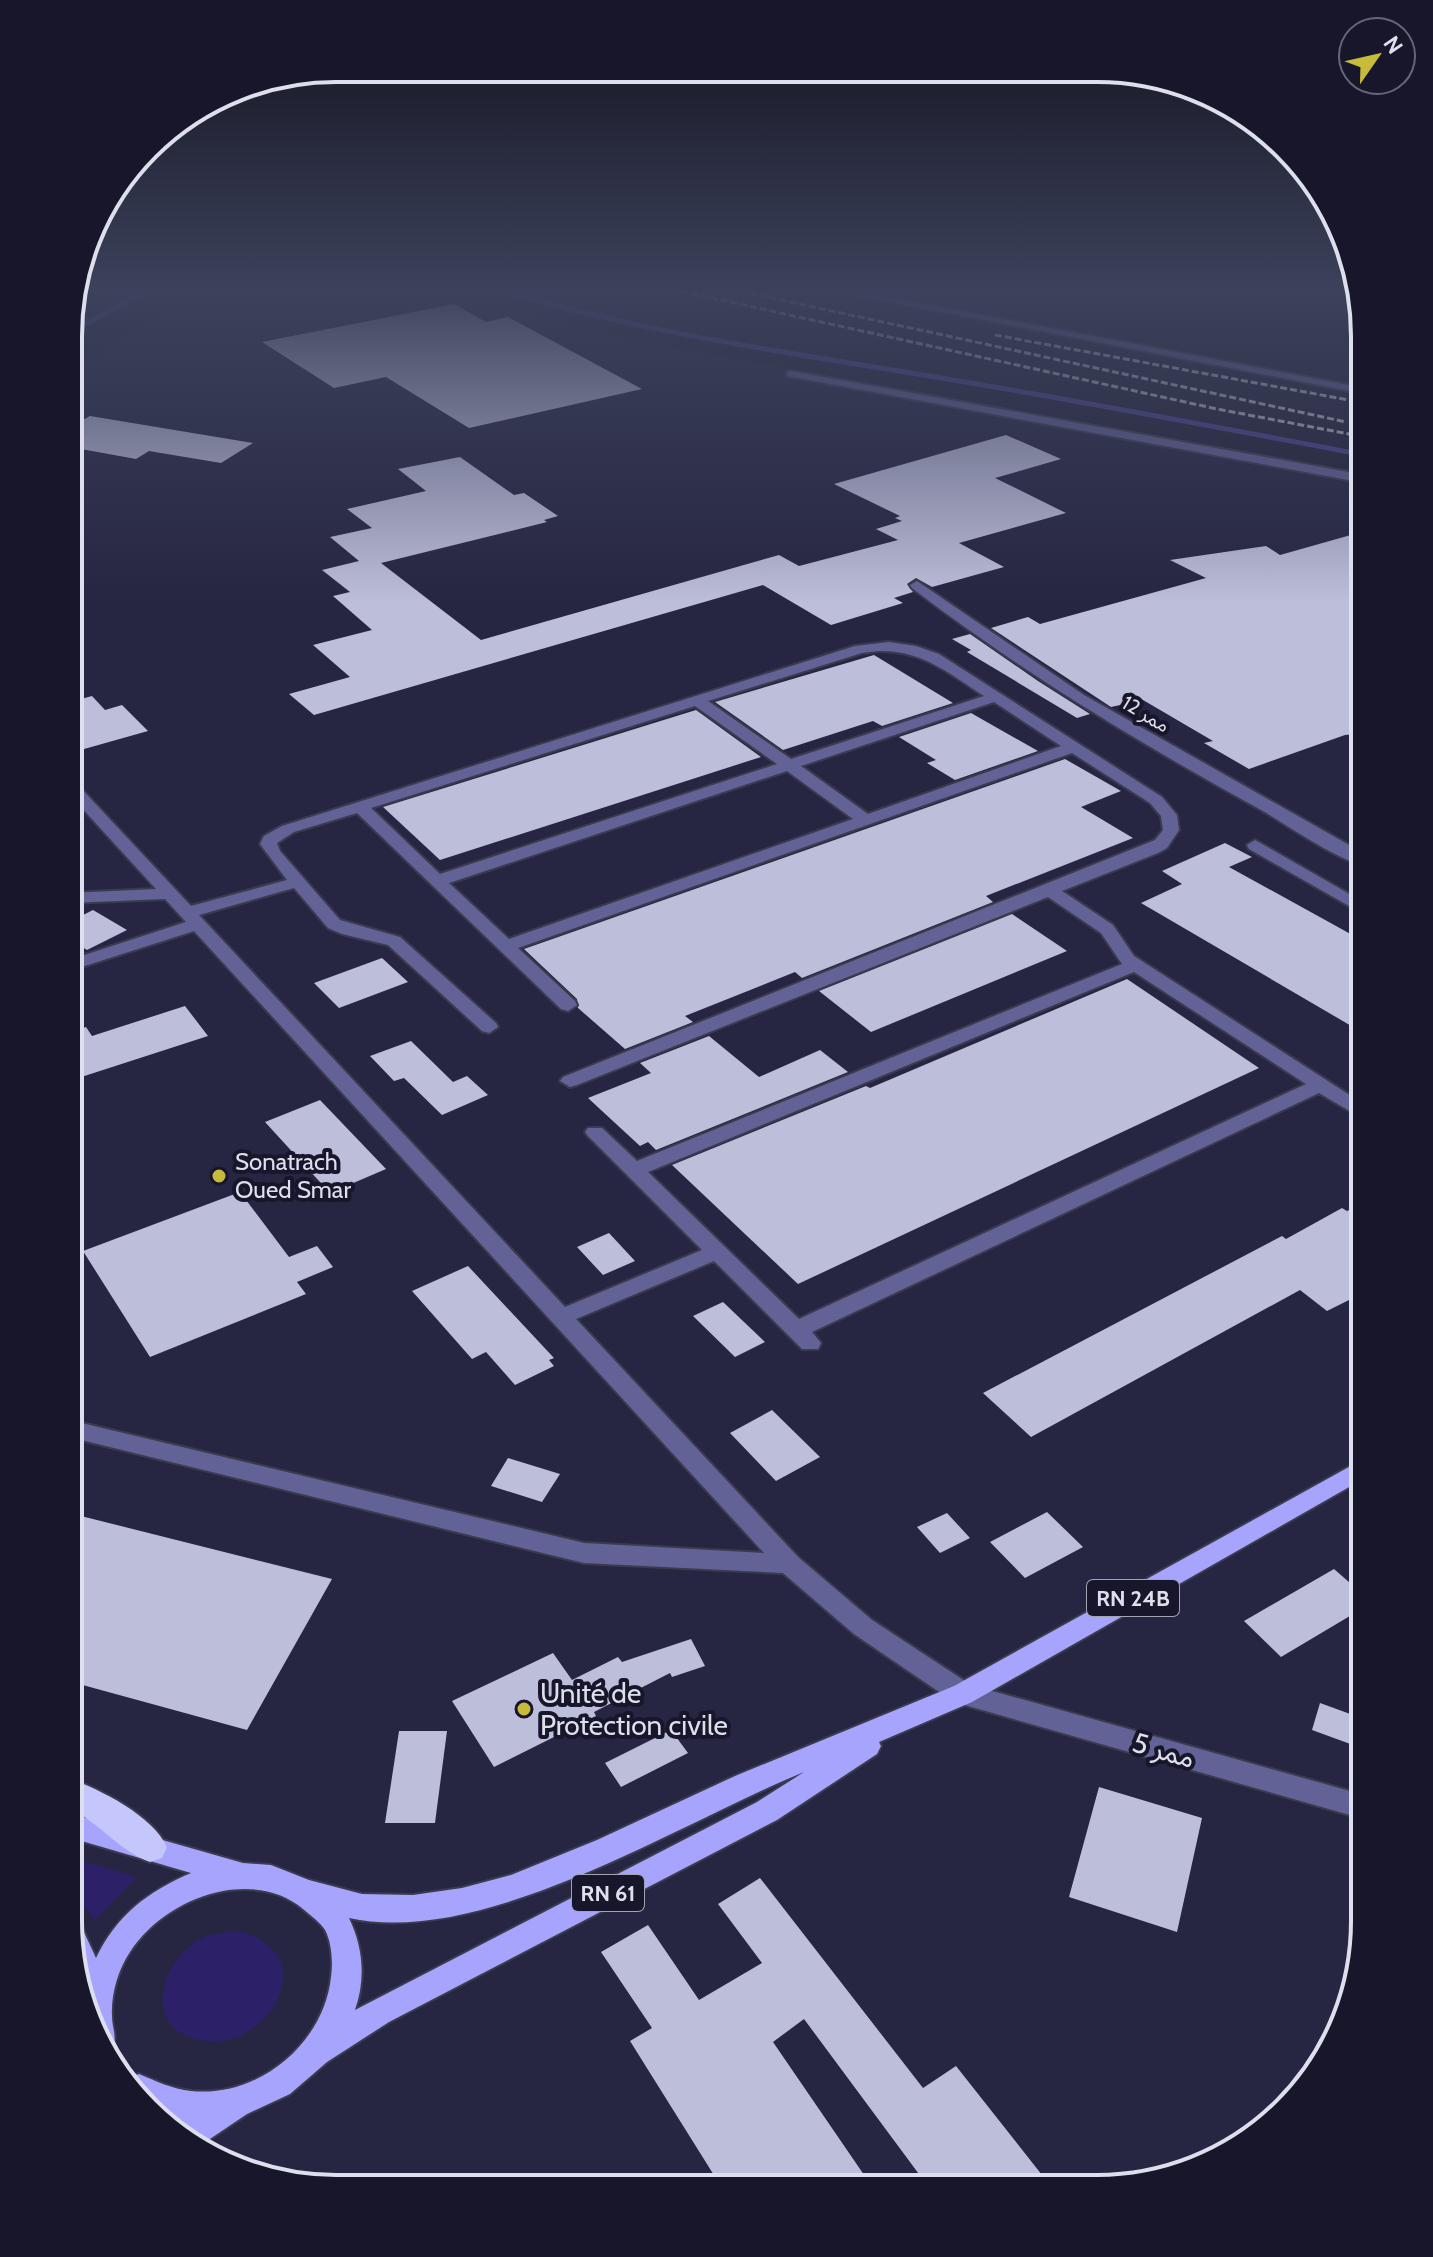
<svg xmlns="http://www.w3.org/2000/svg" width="1433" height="2257" font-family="Cabin,'Noto Sans Arabic',sans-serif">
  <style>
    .built { fill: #272642 }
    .green { fill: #2c2169 }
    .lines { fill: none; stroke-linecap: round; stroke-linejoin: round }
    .stream { stroke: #48418f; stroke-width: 5 }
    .building { fill: #bdbeda }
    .minor-casing { stroke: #3b3b4f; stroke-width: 4 }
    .major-casing { stroke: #3b3b4f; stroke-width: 4 }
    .highway-casing { stroke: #3b3b4f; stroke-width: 4 }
    .minor { fill: #636297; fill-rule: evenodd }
    .major { fill: #a6a4fc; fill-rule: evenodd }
    .highway { fill: #c5c6fb; fill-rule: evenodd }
    .rail { stroke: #bfbfcf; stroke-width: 3; stroke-dasharray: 7 3; stroke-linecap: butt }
    .poi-dot { fill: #c7bb3b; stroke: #17162b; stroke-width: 3 }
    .labels { text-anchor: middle; stroke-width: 8; stroke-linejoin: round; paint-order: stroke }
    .far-street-label { font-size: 20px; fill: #dedfed; stroke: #17162b }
    .shield { fill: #17162b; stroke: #a2a3b3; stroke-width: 2 }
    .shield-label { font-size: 22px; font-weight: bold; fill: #dedfed }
    .poi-label { font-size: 24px; fill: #dedfed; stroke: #17162b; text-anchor: start }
    .near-poi-label { font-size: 28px; fill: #dedfed; stroke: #17162b; text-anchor: start }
    .near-street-label { font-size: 28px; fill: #dedfed; stroke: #17162b }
    .rim { fill: none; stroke: #dedfed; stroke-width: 4 }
  </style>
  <rect width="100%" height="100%" fill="#202035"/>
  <path class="built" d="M207,287h236l148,45 774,143 -1,1464 -13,69 -41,76 -111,85 -101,20 -797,-2 -128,-53 -85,-111 -20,-102 2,-1551z"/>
  <path class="green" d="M68,1857l69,20 -42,43 -27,-34z
    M238,1931c94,22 23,136 -51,105 -46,-20 -19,-81 15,-98 11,-5 23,-6 36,-7z"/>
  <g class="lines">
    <path class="stream" d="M490,287c151,46 302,66 457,92 140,23 279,50 418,76
      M70,332l84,-45"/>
  </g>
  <path class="building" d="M454,304l32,18 22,-5 134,72 -173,39 -83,-51 -52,11 -72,-46z
    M90,416l163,27 -32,20 -72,-12 -13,8 -66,-12v-20z
    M1006,435l55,24 -66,19 71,35 -107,30 45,24 -72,20 -16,-9 -9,6 6,8 -19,6 9,5 -72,22 -68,-40 -449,130 -25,-21 61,-17 -37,-32 59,-15 -39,-34 17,-4 -28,-22 37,-9 -29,-24 42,-9 -25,-19 79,-18 -28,-22 62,-12 54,38 10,-2 34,23 -14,4 3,2 -166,41 100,77 298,-85 20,11 99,-26 -22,-11 26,-8 -7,-3 5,-2 -66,-32z
    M1365,531v202l-20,2 -96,34 -45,-26 9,-2 -70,-41 -32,7 -120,-79 37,-11 12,7 166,-46 -36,-18 96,-14 14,9z
    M970,634l68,47 52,33 -13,4 -110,-66 4,-2 -19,-11z
    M874,655l79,48 -71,23 -9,-5 -90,29 -68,-48z
    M92,696l13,14 17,-5 26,26 -78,22v-51z
    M696,710l65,47 -321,103 -57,-53z
    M971,713l67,38 -83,29 -28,-17 9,-3 -37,-23z
    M1065,759l56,32 -40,16 52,31 -147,58 7,6 -191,76 -7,-6 -110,44 8,6 -68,27 -47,-41 -1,-9 -53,-50z
    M1225,843l27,14 -23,10 136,75v92l-224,-131 41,-19 -20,-13z
    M93,910l34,20 -40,20 -18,-11v-17z
    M1012,914l55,37 -196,81 -52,-41z
    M382,958l26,24 -69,26 -25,-25z
    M1127,979l132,89 -461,216 -126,-119 194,-79 4,2z
    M185,1006l23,30 -139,45v-48l17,-6 6,9z
    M709,1036l50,41 61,-27 28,22 -192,78 -8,-8 -8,4 -52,-48 63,-25 -11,-10z
    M411,1041l42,41 14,-6 21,19 -46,20 -38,-37 -10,3 -24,-25z
    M320,1100l66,69 -56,24 -65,-71z
    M240,1192l49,65 28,-11 16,21 -36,15 9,12 -156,63 -67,-106z
    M1365,1203v89l-38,19 -27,-21 -269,147 -48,-44 299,-157 4,3 56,-31 5,3z
    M609,1233l26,28 -32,14 -26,-28z
    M468,1266l86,92 -5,2 5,6 -39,19 -29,-33 -14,7 -60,-68z
    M723,1302l42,40 -30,15 -42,-41z
    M772,1410l48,47 -44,24 -46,-48z
    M508,1458l52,16 -18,28 -51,-16z
    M1047,1512l36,35 -58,31 -35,-36z
    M69,1513l263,66 -85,151 -179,-49z
    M947,1513l23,25 -30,15 -23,-26z
    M1334,1569l31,27v11l-84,50 -37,-36z
    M691,1639l14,27 -33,11 -2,-4 -76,39 2,4 -102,51 -42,-66 101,-48 19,27 46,-23 4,5z
    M1320,1703l44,16v30l-52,-19z
    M671,1730l17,23 -67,34 -16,-24z
    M399,1731h48l-12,92h-50z
    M1099,1787l103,31 -25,114 -108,-35z
    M760,1878l163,210 33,-22 97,123h-123l-126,-170 -31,23 100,146h-151l-92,-147 22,-13 -51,-76 47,-27 51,75 63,-37 -44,-59z"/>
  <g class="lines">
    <defs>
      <path id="minor" d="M815,287h19l531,101v6z
        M791,371l574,104v8l-578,-107v-4z
        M917,581l167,114 281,159v12c-29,-7 -75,-39 -102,-55 -122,-67 -240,-138 -351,-223l-2,-3z
        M889,642l27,4 23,8 223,143 15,18 2,15 -12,18 -9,5 -96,38 51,34 21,31 231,149v15l-46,-27 -507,239 9,11 -3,6h-16l-88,-88 -138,58 222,238 74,63 99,65 393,110v24l-410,-117 -100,-68 -71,-61 -199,-10 -515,-126v-17l515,123 180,10 -570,-622 -125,40v-11l117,-38 -21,-23 -96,4v-10l87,-4 -86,-94v-14l6,2 115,123 96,-26 -27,-36 4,-8 18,-10 573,-180zM879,651c43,-1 71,23 105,45l-193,63 -83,-58 154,-48zM994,702l67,44 -193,68 -67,-48zM695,706l82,58 -337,110 -69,-66zM1072,753l78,50 11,13 2,14 -8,10 -592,237 -3,4 10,6 7,-2 471,-188 53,36 21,31 -485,197 -35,-33h-14l-3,4 3,4 114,114 -137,57 -366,-392 95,-27 34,40 14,6 46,11 94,86 7,2 9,-6 -2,-4 -96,-86 -60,-17 -60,-69 -3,-8 17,-11 63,-19 204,196 7,2 9,-6 -2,-4 -57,-53zM787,771l66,48 -344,120 -60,-56zM1134,972l172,112 -507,235 -151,-147z
        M1255,840l110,63v12l-116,-66 -2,-4z"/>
      <path id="major" d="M1365,1458v20l-393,224 -93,40 2,4 -4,8 -100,66 -388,202 -62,40 -37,32 -43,20 -46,31 -28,-11v-7l10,-6 -26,-9 -27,-35 9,-3c17,7 33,15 52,17 67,7 133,-47 140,-114 2,-14 1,-34 -6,-47 -5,-8 -15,-15 -22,-21 -22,-19 -52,-23 -80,-18 -37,7 -72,29 -93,61 -12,18 -19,42 -18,64 0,13 6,21 0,34l-24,-27 -19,-96 14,3 13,28c21,-43 51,-66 95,-85l-123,-36v-24l175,50 28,2 38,15 53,14 51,1 49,-7 49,-13 86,-35 138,-64 219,-90zM804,1772l-47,30 -402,208c11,-31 8,-63 -6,-92 135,30 330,-95 455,-146z"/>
      <path id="highway" d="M68,1778c32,11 85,38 99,69l-5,11 -12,4c-31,-11 -52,-41 -82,-54z"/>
    </defs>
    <use href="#minor" class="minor-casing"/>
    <use href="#major" class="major-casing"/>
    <use href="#highway" class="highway-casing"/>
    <use href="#minor" class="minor"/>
    <use href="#major" class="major"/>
    <use href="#highway" class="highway"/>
    <path class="rail" d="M662,287l555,122 148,28
      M721,287l625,135
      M995,335l370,68"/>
  </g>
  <linearGradient id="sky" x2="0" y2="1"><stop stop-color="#12121d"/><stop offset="0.48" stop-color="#3c425c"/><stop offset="1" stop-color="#3c425c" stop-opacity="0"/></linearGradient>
  <rect width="1433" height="603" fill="url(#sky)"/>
  <g class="poi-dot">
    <circle cx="219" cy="1176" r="8"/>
    <circle cx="524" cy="1709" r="8"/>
  </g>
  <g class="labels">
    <g class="far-street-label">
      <text transform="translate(1146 714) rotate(31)" y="7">ممر 12</text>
    </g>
    <g class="shield">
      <rect x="1087" y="1580" width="92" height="36" rx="6"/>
      <rect x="572" y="1875" width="72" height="36" rx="6"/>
    </g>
    <g class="shield-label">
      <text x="1133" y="1606">RN 24B</text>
      <text x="608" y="1901">RN 61</text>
    </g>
    <g class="poi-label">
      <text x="235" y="1170">Sonatrach<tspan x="235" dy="28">Oued Smar</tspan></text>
    </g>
    <g class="near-poi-label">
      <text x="540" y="1703">Unité de<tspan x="540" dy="32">Protection civile</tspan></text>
    </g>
    <g class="near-street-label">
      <text transform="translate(1164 1750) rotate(16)" y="10">ممر 5</text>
    </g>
  </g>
  <path d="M0 0H1433V2257H0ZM336 82H1097A254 254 0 0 1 1351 336V1921A254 254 0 0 1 1097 2175H336A254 254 0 0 1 82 1921V336A254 254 0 0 1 336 82Z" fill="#17162b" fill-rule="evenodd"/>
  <path class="rim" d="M336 82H1097A254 254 0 0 1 1351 336V1921A254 254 0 0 1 1097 2175H336A254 254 0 0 1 82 1921V336A254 254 0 0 1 336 82Z"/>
  <g transform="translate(1377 56) rotate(56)"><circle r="38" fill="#17162b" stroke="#676679" stroke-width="2"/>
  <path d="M0-6L14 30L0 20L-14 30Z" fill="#c7bb3b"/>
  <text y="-12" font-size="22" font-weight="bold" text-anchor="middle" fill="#dedfed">N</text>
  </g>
</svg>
